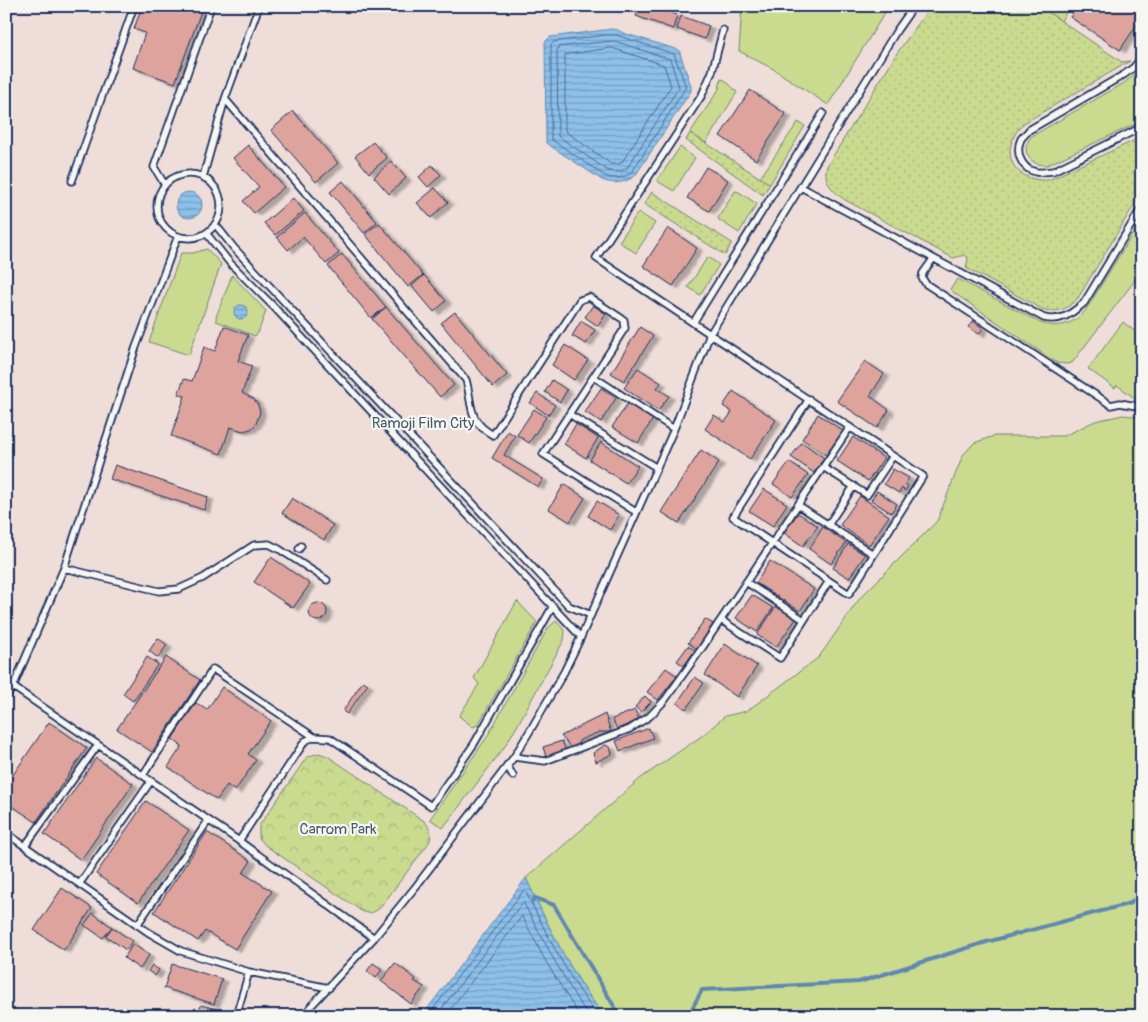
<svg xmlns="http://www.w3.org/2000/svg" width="1148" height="1022" font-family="Pangolin,sans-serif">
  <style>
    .built { fill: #eeddd8 }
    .grass { fill: #cada8e; stroke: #728476 }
    .park { fill: url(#park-crowns); stroke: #728476 }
    .garden { fill: url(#garden-dots); stroke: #728476 }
    .water { fill: url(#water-rules); stroke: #5f87b2 }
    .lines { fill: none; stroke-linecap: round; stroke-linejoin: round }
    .shore { stroke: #496996; stroke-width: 1 }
    .stream { stroke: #5f87b2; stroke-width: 4 }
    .building { fill: #dda39c; stroke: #1b2f5e; filter: url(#shadow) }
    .lane-casing { stroke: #1b2f5e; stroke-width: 9 }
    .lane { stroke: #f6f6f2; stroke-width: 5.5 }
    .labels { text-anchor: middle; stroke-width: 4.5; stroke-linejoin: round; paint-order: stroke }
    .park-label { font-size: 15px; fill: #475a6a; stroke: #f6f6f2 }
  </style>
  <defs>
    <pattern id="park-crowns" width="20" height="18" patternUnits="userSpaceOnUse" patternTransform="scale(1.25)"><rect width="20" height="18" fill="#cada8e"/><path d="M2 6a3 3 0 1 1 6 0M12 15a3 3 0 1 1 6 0" fill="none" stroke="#adbb7d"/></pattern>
    <pattern id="garden-dots" width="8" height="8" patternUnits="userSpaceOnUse" patternTransform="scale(1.25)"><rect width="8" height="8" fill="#cada8e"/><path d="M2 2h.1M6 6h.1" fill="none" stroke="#adbb7d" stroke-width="1.8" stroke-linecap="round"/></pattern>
    <pattern id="water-rules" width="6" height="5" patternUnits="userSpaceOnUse" patternTransform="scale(1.25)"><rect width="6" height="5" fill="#8dc1ea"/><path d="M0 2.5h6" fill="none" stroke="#729dc1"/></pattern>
    <filter id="shadow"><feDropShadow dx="5.5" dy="3" stdDeviation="1" flood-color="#0004"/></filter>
  </defs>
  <rect width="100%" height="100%" fill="#f6f6f2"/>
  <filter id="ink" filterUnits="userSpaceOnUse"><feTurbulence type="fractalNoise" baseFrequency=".02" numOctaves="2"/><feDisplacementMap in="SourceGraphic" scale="10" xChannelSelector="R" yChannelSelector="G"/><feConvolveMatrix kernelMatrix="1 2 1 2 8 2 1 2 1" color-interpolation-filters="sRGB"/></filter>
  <g filter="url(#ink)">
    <path class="built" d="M6,6h1136v411l-19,-2 -28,6 -31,15h-70l-31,19 -26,66 -77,77 -41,59 -72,54 -22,5 -22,19 -62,43 -115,100 -104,138h-416z"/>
    <path class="grass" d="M742,6h147l-61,99 -53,-35 -36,-19z
      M1038,6h32l-9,15z
      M1142,69v52l-95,44c-18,1 -28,-16 -15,-29l92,-53z
      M721,79l4,1 12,12 -31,51 -16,-10 29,-44z
      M798,122l7,4 -35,58 -10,-6z
      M680,147l15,11 -21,33 -17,-10z
      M735,191l4,1 18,12 -18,29 -20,-13 -1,-2z
      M638,212l17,11 -19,30 -17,-11z
      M1142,219v52l-70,92 -5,1 -10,-1 -103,-70 -4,-4 8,-10 83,44c17,6 33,1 44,-12z
      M207,249l14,15 -32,91 -40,-13 32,-89h12z
      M707,258h3l9,7 -19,30 -12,-8z
      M232,275l34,36 -8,22 -3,3 -39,-15v-4z
      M1123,322l19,15v63l-2,2 -23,-17 -2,3 -27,-19z
      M1123,415l19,2v599h-538c-33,-42 -56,-90 -78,-138l115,-100 62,-43 22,-19 22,-5 72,-54 41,-59 77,-77 26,-66 11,-12 20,-7h70l31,-15z
      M517,601l20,21 -59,103 -5,2 -14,-11 20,-32 -5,-6z
      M556,621l9,10 -1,9 -48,88 -13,21 -60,79 -13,-9 57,-82 61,-109z"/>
    <path class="park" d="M319,753l10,4 95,64c7,7 9,15 4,23l-48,64c-7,5 -12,7 -20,2l-94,-64 -7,-8v-12l48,-69z"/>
    <path class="garden" d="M931,6h37l10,6 23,-6h38l83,56 8,-1 -106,62c-26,25 -14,59 24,57l94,-43v55l-64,106c-9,11 -23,16 -36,11l-76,-41 2,-10 -3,-3 -12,3 -108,-58c-11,-8 -23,-18 -18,-34l70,-113z
      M690,133l80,51 -7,11 -77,-55z
      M652,192l80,51 -7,12 -81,-51z"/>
    <path class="water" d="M612,29l6,1 5,3 56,17 12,36v5l-56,85c-10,7 -22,9 -33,4l-56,-37 -1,-101 5,-5z
      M176 205a13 13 0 1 1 26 0a13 13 0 1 1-26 0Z
      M234 312a7 7 0 1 1 14 0a7 7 0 1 1-14 0Z
      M526,878c22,48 45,96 78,138h-182z"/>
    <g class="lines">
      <path class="shore" d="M606,35h10l58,19 12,33 -54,85c-8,6 -18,8 -27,4l-54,-37v-95l3,-2z
        M614,41l56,18 9,28 -52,81c-6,4 -13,5 -20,2l-49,-34 -1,-86 2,-3z
        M612,48l52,17 7,21 -49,76 -4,2h-7l-46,-33v-76z
        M428,1016l96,-126 2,2c21,43 42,86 72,124
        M436,1016l87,-114 30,56 25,43 12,15
        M445,1016l77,-100 24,46 26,42 8,12"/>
      <path class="stream" d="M533,901l2,-3 19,7 66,111
        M688,1016l14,-26 157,-8 124,-39 148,-40 11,-11"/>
    </g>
    <path class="building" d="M142,6h61l-28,77 -42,-15 12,-35 -11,-4z
      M639,6h13l25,9 -4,14 -37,-13z
      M1077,6h65v11l-22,33 -50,-33z
      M681,16l28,10 -4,13 -28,-10z
      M750,90l36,24 -30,46 -36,-24z
      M293,111l45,52 -22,19 -45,-52z
      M373,142l14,16 -18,15 -14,-17z
      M248,145l36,42 -30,26 -11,-12 16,-14 -26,-29z
      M391,161l15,17 -17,16 -15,-17z
      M432,165l9,10 -13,12 -9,-10z
      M706,167l22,13 -19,31 -22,-13z
      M343,181l34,41 -13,11 -34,-41z
      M435,188l13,14 -17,16 -14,-15z
      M293,198l11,13 -29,24 -11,-12z
      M305,213l34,40 -13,11 -23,-27 -15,13 -11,-13z
      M379,223l44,52 -15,12 -43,-53z
      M668,228l29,20 -24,38 -30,-20z
      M342,254l44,53 -15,11 -43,-52z
      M424,275l22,26 -12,11 -22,-26z
      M593,305l13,9 -8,12 -13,-9z
      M386,307l68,78 -14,12 -68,-78z
      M455,312l52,63 -14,12 -52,-64z
      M581,321l14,9 -9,14 -14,-8z
      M973,321l10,7 -4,6 -11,-7z
      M224,326l24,9 -10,26 14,5 -10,27 12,6 4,6 2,7 -4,12 -5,5 -8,2 -13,-4 -9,27 -50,-18 14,-40 -7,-2 6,-15 8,2 12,-34 11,4z
      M640,327l13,9 -29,45 -13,-8z
      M565,345l23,15 -14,20 -22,-15z
      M865,361l19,13 -14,22 19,14 -12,18 -40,-27z
      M638,368l23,15 -4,5 12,8 -11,15 -34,-23z
      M552,380l15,10 -7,12 -15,-10z
      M601,388l15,10 -15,24 -16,-10z
      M733,391l43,29 -26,39 -45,-30 9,-14 11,7 7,-10 -9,-6z
      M537,393l18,12 -7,10 -18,-12z
      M628,403l25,16 -15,24 -26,-16z
      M534,409l12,8 -17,26 -12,-8z
      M818,414l25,17 -17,24 -24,-16z
      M576,424l22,14 -12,20 -22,-14z
      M508,431l7,5 -11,19 39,24 -5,8 -46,-29z
      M853,437l31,21 -16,23 -31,-20z
      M601,442l37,24 -12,17 -36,-23z
      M802,442l22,16 -10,15 -23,-16z
      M701,450l18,12 -40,61 -18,-11z
      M789,462l19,13 -16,22 -19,-13z
      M115,465l93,32 -4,13 -94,-31z
      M893,469l16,9 -4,6 3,2 -3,5 -3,-3 -3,5 -15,-9z
      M564,484l21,14 -15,24 -21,-13z
      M764,489l23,15 -14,22 -24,-15z
      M877,491l20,13 -6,9 -20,-13z
      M860,496l29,20 -20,29 -29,-20z
      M292,498l41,27 -9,15 -42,-27z
      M597,501l22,14 -9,15 -22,-14z
      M798,513l20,13 -15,20 -19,-13z
      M823,527l23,16 -15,21 -22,-15z
      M848,544l17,11 -16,23 -16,-10z
      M271,557l39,27 -17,24 -39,-26z
      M770,561l44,28 -14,22 -44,-28z
      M752,595l21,13 -16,24 -21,-14z
      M309 612a9 9 0 1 1 18 0a9 9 0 1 1-18 0Z
      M776,606l20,13 -20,28 -19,-12z
      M705,619l8,5 -16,25 -9,-6z
      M158,638l9,7 -9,13 -9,-7z
      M725,644l32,22 -20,31 -32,-22z
      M688,646l7,4 -11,16 -7,-5z
      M147,657l11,7 -25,37 -10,-7z
      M166,657l34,23 -48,72 -35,-23z
      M666,668l11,8 -19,24 -11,-8z
      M695,677l9,6 -18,26 -9,-6z
      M363,681l5,3 -21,30 -4,-3z
      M222,687l49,34 -23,33 8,6 -21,31 -8,-6 -10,15 -49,-33 14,-21 -10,-7 24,-36 11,7z
      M645,696l6,6 -10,10 -6,-5z
      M635,710l4,10 -22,9 -5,-10z
      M605,714l6,18h-12l-19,8 -7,10 -12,-14z
      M49,722l38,26 -51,74 -30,-20v-17z
      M649,728l4,10 -33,13 -4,-10z
      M562,741l4,10 -20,6 -3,-10z
      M605,745l5,2 2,7 -16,8 -3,-9z
      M96,758l37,26 -52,76 -37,-26z
      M146,801l43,29 -51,73 -42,-29z
      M207,832l44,29 -8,12 29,18 -37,58 -30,-18 -7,10 -44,-29z
      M62,888l30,20 -28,42 -30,-20z
      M93,913l19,14 -9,11 -19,-13z
      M112,927l20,14 -6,9 -20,-14z
      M133,944l16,11 -9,14 -16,-11z
      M373,963l9,6 -6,9 -9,-7z
      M395,963l21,16 -2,2 10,6 -13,17 -30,-23z
      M172,964l50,15 -8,25 -50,-16z
      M152,965l7,5 -4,6 -7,-5z
      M201,1005l23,6 -2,5h-24z"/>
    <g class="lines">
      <defs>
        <path id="lane" d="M723,30l-11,42 -10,23 -106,163 327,218 -74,118 -116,-77 76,-118
          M1142,57l-8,10 -9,7 -96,56c-2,3 -6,6 -8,9 -6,13 0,30 15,33 5,1 12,-1 17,-1l89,-44
          M225,99l241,281c7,25 1,41 27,55l87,-135 9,-3 35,23 1,8 -82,126 93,58
          M157 206a32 32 0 1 1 64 0a32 32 0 1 1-64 0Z
          M203,177l22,-78 34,-93
          M72,181l62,-175
          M165,185l-11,-18 57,-161
          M801,187l243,131c17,4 27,-4 40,-15l58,-96
          M215,224l19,24 335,358 22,9
          M206,233l24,30 43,43 308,331
          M933,259l-10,14 -1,5 4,6 185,121 9,-2 22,4
          M693,323l130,-210
          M594,377l80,52
          M569,414l88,54
          M823,467l44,28 26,-39
          M798,505l75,49
          M828,525l26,-39
          M299,549l2,-3
          M64,568l95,23 20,-2 24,-11 51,-33 15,-1 10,5 48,31
          M746,582l58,38
          M721,620l59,38 49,-77
          M6,682l233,159 135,97
          M6,697l7,-10 51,-119 72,-221 42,-111
          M514,757l31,4 85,-32 20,-13 15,-16 37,-52 148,-221
          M507,765l6,11
          M143,775l70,-106 101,68
          M6,833l142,99 33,19 68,21 80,16
          M239,841l66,-100 9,-4 16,1 101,68 43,-62 79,-138
          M25,846l73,-101
          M80,883l71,-102
          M137,925l71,-104
          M236,1016l13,-44
          M305,1016l6,-10 63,-68 43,-53 97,-128 17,-28 33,-57 17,-35 93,-208 36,-95 187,-304 17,-24"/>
      </defs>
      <use href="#lane" class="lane-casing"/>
      <use href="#lane" class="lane"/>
    </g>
  </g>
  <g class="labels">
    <g class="park-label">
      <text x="423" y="428">Ramoji Film City</text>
      <text x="338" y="834">Carrom Park</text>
    </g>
  </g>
  <rect width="1148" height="1022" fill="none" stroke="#f6f6f2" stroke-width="25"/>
  <rect x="12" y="12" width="1123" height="997" fill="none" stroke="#1b2f5e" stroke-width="2" filter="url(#ink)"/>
</svg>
